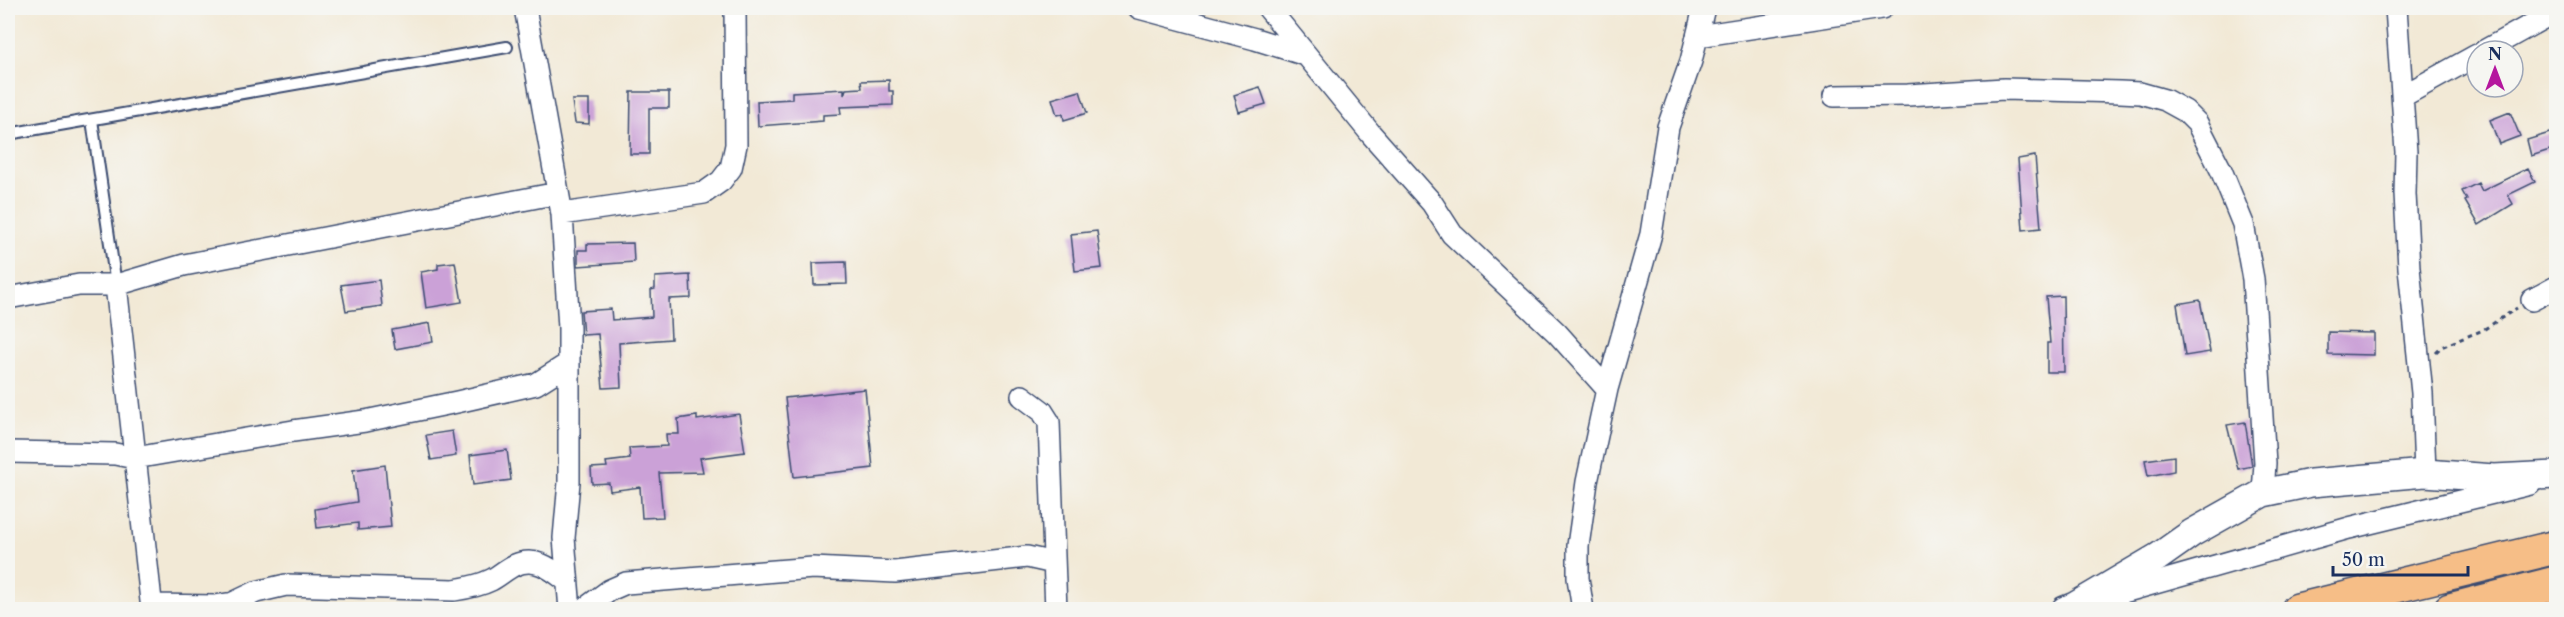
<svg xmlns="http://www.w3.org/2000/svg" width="2564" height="617" font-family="'Libre Caslon Text',serif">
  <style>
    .building { fill: #cba1d7 }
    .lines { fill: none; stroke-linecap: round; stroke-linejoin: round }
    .service-casing { stroke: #3b4b70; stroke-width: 14 }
    .minor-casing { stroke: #3b4b70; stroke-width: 24 }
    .tertiary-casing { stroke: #3b4b70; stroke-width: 30 }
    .primary-casing { stroke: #3b4b70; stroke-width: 36 }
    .path { stroke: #3b4b70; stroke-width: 3; stroke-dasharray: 4.5 4.5; stroke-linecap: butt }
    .service { stroke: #fff; stroke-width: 10 }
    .minor { stroke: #fff; stroke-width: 21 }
    .tertiary { stroke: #fff; stroke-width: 27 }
    .primary { stroke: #f6be87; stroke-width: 33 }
  </style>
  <rect width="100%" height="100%" fill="#f6f6f2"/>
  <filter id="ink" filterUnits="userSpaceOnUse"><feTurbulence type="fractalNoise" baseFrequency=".0167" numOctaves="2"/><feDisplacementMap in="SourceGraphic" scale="12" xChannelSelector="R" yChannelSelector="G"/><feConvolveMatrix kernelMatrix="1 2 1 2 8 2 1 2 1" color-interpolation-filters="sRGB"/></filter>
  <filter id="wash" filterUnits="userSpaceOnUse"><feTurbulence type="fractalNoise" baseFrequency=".008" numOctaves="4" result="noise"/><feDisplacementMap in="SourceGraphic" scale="24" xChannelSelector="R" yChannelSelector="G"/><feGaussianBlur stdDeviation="1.35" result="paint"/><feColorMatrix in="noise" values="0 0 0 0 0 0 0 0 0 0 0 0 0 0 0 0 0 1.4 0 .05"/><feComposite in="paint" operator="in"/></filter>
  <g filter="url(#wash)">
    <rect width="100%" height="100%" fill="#f2e9d6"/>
    <g id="blocks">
      <path class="building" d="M889,80v11h4v14l-53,2 1,7 -18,1v6l-65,5 -1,-25 35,-2v-7l52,-3v6l2,-6 16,-1 -1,-7z
        M1260,87l6,17 -27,8 -5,-17z
        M1080,91l7,22 -23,7 -1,-6 -6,1 -5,-16z
        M631,92h38v16h-20v46h-19z
        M572,100h17v24l-14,-1z
        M2510,112l10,24 -21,8 -9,-24z
        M2556,131v17l-25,8 -4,-16z
        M2035,156l6,72 -18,2 -5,-71z
        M2528,168l7,14 -27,13 5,9 -34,21 -14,-24 2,-1 -5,-9 16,-8 4,8z
        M1097,231l5,37 -27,3 -4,-37z
        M633,243l1,19 -56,4v-16h9v-6z
        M455,262l7,40 -36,6 -5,-36 17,-3v-5z
        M846,262l1,22 -33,1 -1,-22z
        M690,275l1,23 -22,1 2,40 -52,4 2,44 -18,1 -5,-54 -15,1 -2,-24 30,-2 1,11 40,-3 -1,-27 4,-1v-12z
        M379,280l3,26 -36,5 -5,-26z
        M2063,296l1,76h-17v-29h3l-4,-46z
        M2200,300l10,52 -25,4 -8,-52z
        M430,323l3,19 -38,7 -3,-19z
        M2328,332l46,1v22l-46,-1z
        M865,389l8,79 -79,9 -9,-79z
        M739,414l6,38 -45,6 3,14 -44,1 4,44 -21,1 -2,-31 -30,4 -1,-8 -17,1 -1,-16 16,-1 -1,-5 24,-3 -1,-11 38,-2 -1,-12h13l-1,-15 19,-3v4z
        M2245,422l7,44 -14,3 -11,-44z
        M452,431l4,25 -25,4 -5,-25z
        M507,450l4,30 -38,5 -3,-30z
        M2174,456v15l-26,5 -3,-16z
        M385,465l6,62 -33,3v-7l-41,5 -2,-19 42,-7 -4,-32z"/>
    </g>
  </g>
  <g filter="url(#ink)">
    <use href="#blocks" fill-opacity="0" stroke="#3b4b70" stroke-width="1.5"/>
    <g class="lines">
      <defs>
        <path id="service" d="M92,120l24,165
          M8,134l499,-87"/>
        <path id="minor" d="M525,8l37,206 7,114v154l-5,56 6,72
          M1139,8l116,31 51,16
          M1268,8l103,126 61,69 20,31 105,99 50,56
          M2396,8l10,144 -1,42 4,74 13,125 3,80
          M1698,36l184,-28
          M2484,51l72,-40
          M1834,96l74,-1 96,-6 116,3 20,1 25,7 20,11 12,12 24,47 22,54 10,55 12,184 -2,30
          M2403,96l74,-41
          M562,214l142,-21 17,-12 10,-13 5,-23 -1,-137
          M116,285l68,-20 374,-72
          M8,298l71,-13h37l36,325
          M2532,300l24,-13
          M1022,396l20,15 7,11 7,188
          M8,452l107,2 20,4 158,-27 72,-10 92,-19 79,-18 33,-21
          M2099,599l250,-71 181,-44
          M152,605l63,1 18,-3 23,-11 30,-7 168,5c13,-2 25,-4 37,-10 8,-4 15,-11 24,-15 21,-9 36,4 52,16
          M583,610l27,-20 16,-7 187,-15 82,4 132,-15 27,6
          M1583,610l-5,-32v-32l9,-64 20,-93 44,-155 17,-107 23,-66 13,-53"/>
        <path id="tertiary" d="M2065,610l10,-4 83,-49 34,-24 71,-40 48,-10 114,-10 69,5 62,-3"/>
        <path id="primary" d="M2298,610l258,-63
          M2450,610l106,-27"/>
      </defs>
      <use href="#service" class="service-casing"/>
      <use href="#minor" class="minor-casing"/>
      <use href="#tertiary" class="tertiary-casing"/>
      <use href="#primary" class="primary-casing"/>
      <path class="path" d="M2436,352l5,-5 42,-17 34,-22"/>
      <use href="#service" class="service"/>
      <use href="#minor" class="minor"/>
      <use href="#tertiary" class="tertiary"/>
      <use href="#primary" class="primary"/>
    </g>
  </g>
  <rect width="2564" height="617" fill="none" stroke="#f6f6f2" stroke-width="30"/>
  <g transform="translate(2495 69)"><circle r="28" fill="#f6f6f2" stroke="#9ea6b7" stroke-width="1.5"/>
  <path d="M0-4.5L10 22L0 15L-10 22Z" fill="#b5179e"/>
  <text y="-9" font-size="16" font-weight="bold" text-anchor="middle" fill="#1b2f5e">N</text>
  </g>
  <path d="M2333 566v9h135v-9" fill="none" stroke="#1b2f5e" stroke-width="3"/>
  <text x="2342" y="566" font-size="18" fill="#1b2f5e" stroke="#f6f6f2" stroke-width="4.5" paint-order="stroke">50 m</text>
</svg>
